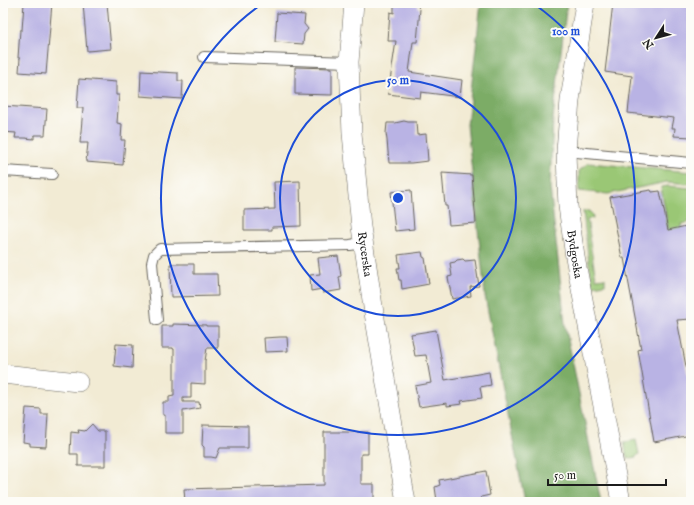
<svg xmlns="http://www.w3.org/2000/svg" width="694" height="505" font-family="'IM FELL English',serif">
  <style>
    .green { fill: #9ac775; stroke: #5b7248 }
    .forest { fill: #7bac66; stroke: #4c6441 }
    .building { fill: #b9b3e4 }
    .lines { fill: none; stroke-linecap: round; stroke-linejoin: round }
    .lane-casing { stroke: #67645c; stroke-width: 12 }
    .street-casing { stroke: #67645c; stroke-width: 20 }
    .lane { stroke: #fff; stroke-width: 10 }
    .street { stroke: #fff; stroke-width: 19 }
    .ring { fill: none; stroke: #1d4ed8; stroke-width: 2 }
    .labels { text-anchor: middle; stroke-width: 4; stroke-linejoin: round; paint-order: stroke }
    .street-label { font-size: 12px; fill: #1c1c1c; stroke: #fdfcf7 }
    .centre { fill: #1d4ed8; stroke: #fdfcf7; stroke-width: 2 }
    .ring-label { font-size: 12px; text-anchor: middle; font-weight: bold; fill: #1d4ed8; stroke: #fdfcf7; stroke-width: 4; stroke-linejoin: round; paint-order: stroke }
  </style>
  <rect width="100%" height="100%" fill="#fdfcf7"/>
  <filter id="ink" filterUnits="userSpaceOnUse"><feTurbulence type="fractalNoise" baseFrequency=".025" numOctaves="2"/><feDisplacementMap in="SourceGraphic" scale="8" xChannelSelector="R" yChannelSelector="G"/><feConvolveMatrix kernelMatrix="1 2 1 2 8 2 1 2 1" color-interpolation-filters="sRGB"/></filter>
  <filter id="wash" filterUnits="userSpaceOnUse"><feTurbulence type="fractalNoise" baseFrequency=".012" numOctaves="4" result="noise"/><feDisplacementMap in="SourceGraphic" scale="16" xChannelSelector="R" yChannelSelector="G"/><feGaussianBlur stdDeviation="0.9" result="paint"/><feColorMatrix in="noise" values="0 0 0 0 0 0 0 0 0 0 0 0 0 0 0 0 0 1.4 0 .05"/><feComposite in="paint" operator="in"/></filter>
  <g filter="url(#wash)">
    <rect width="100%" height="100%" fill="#f2ebd4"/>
    <path class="green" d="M588,163l103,9v12l-24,-2 -59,12 -29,-3v-20z
      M668,186l23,2v34l-10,2 1,7 -13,3 -8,-47z
      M583,211h6l3,3 1,4 -6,1 3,18h-1l7,42 9,-1v6l-12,2 -4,-23z
      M636,440l3,14 -3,3 -9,2 -3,-17z"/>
    <path class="forest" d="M481,3h86l-14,115 -3,69 15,137 36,178h-76l-40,-206 -18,-171z"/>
    <g id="blocks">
      <path class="building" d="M24,3h28l-6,71 -27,-2 1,-14h-2l2,-28h2z
        M83,3h24l4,46 -24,2z
        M394,3h24v4l2,2 -3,33h-4l-4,30 53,8 -2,17 -39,-5 -1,6 -32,-4 8,-53h-8l2,-29 4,1z
        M613,3h78v134l-17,-1 1,-8h-3l2,-10 -46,-5 4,-37 -27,-4z
        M277,13l28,2 -1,9 4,5 -4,5 -1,10 -28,-2z
        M295,67l37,1v27l-37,-1z
        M141,71l37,2v8h5l-1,18 -42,-3z
        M79,79l37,3v13h3l-2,28 5,1 -1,16h4l-2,25 -37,-3 2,-19h-8l3,-35h-6z
        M3,106l44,3 -2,26h-11v4l-9,-1h-10l1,-5 -13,-1z
        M404,121l4,1h8l1,13 9,-1 2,27 -17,2h-22l-2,-23 -1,-7 1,-10h8z
        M442,173l30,2 4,48 -27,2 -2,-19h-2z
        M300,181l1,45 -29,1v3h-28v-20l31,-1 -1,-27z
        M411,190l3,39 -19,2 -4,-39z
        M651,190l1,2 8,-1 8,39 23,-5v94l-14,1 14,72v43l-37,7 -16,-92 3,-1 -17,-91h-2l-12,-61z
        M422,252l1,5 2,1 4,26 -27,5 -1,-9h-2l-2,-12h3l-2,-13z
        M338,256l3,20 -2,1 2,13 -18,3 -1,-4 -11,2 -1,-16 10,-1 -2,-16z
        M463,259l2,2 10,-1 4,26 -9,1 1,9 -19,3 -4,-22 4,-1 -2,-13 5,-1 2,-2z
        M170,264h24v10h23l1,22 -47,1z
        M173,324l33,1v1h12v22h-11l-2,13v23l-14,-1v15h-8v4h16l1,6 -17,3v22h-18v-18h-2v-13h6v-5l5,-1v-47h-1v-1h-11v-22h11z
        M436,330l9,50 44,-8 2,13 -11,2 2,11 -21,3 1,3 -15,2v-3l-28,4 -4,-21 16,-3 -5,-28 -11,1 -4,-22z
        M280,337h7l1,14 -23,1 -1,-14z
        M116,344l17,1 -1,23 -18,-2z
        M26,408l15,1v5h7l-2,33 -16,-1v-3l-7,-1z
        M92,424l6,7h7v35h-27v-12h-8l1,-22 8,1 -1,-3 7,1z
        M203,425l45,1v22h-28l-4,10 -5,-1h-7v-10l-2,-2z
        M324,432h44v22h-7v30h13v18h-189l-1,-13 140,-4z
        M486,471l4,24 -9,2 1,5h-39v-2l-6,1 -2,-14 5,-2 -1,-5z"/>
    </g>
  </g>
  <g filter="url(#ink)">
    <use href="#blocks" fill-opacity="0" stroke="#67645c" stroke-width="1"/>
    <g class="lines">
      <defs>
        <path id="lane" d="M204,57l145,5
          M566,151l125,12
          M3,171l49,3
          M157,320l-5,-57 2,-8 6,-6 190,-4 14,-2"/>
        <g id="street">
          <path id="s1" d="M354,3l-5,59 3,71 9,94 13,86 32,189"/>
          <path id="s2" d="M585,3l-15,97 -4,51 1,32 1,23 7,51 46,245"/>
          <path d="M3,374l75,8"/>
        </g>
      </defs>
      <use href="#lane" class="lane-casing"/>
      <use href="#street" class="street-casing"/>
      <use href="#lane" class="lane"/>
      <use href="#street" class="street"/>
    </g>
  </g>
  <g class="ring">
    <circle cx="398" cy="198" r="118"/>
    <path d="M534 4A237 237 0 1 1 262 4"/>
  </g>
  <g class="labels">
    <g class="street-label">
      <text dy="4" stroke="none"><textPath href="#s1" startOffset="252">Rycerska</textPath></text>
      <text dy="4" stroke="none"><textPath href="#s2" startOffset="253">Bydgoska</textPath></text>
    </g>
  </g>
  <circle cx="398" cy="198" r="6" class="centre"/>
  <g class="ring-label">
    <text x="566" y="35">100 m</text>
    <text x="398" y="84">50 m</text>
  </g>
  <rect width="694" height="505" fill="none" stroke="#fdfcf7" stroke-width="16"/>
  <g transform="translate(656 38) rotate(234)" stroke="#fdfcf7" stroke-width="3" paint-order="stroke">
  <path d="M0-3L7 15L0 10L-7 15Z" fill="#1c1c1c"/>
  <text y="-6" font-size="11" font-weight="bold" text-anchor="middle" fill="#1c1c1c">N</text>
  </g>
  <path d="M548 479v6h118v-6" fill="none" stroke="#1c1c1c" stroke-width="2"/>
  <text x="554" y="479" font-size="12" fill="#1c1c1c" stroke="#fdfcf7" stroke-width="3" paint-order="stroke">50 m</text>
</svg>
